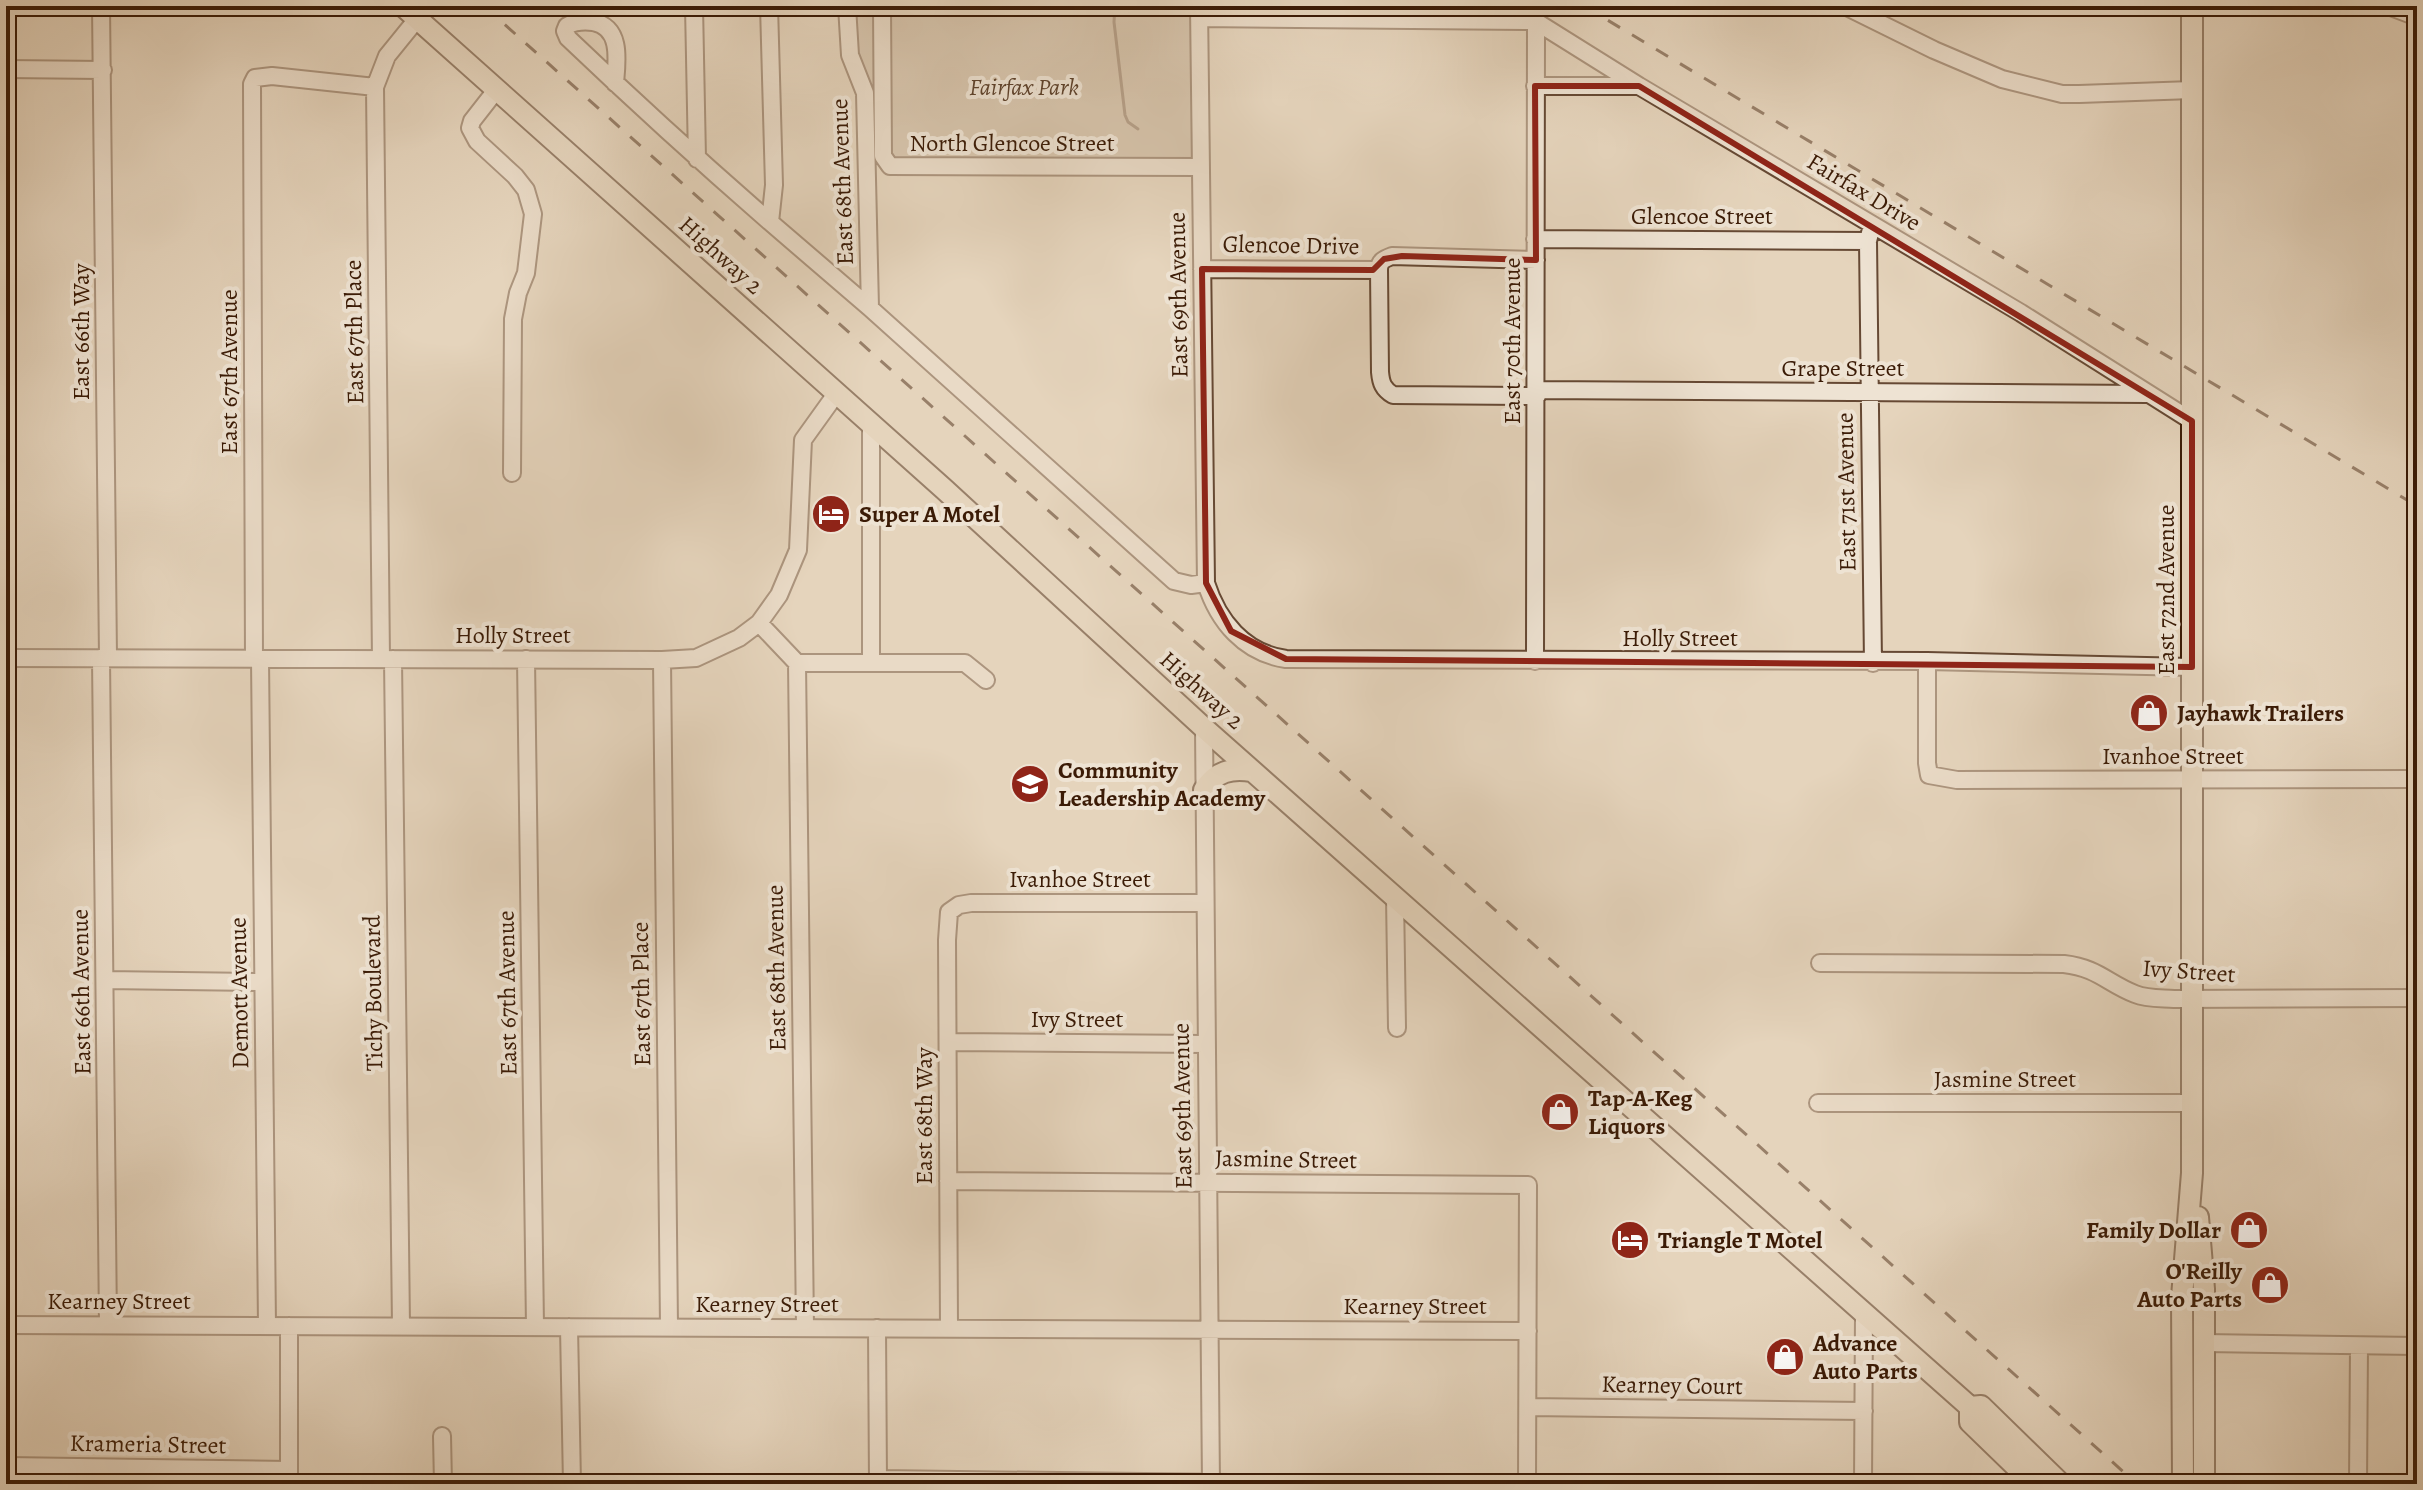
<svg xmlns="http://www.w3.org/2000/svg" width="2423" height="1490" font-family="Alegreya,serif">
  <style>
    .green { fill: #c8b59d; stroke: #826852; stroke-width: 2 }
    .lines { fill: none; stroke-linecap: round; stroke-linejoin: round }
    .stream { stroke: #7e644e; stroke-width: 3 }
    .minor-casing { stroke: #664934; stroke-width: 20 }
    .major-casing { stroke: #3b1b06; stroke-width: 24 }
    .minor { stroke: #eee3d3; stroke-width: 16 }
    .major { stroke: #e5d4bc; stroke-width: 20 }
    .rail { stroke: #3b1b06; stroke-width: 3; stroke-dasharray: 14 14; stroke-linecap: butt }
    .marked { fill: none; stroke: #8f2418; stroke-width: 6; stroke-linejoin: round }
    .labels { text-anchor: middle; stroke-width: 8; stroke-linejoin: round; paint-order: stroke }
    .park-label { font-size: 24px; font-style: italic; fill: #5e422c; stroke: #eee3d3 }
    .street-label { font-size: 24px; fill: #3b1b06; stroke: #eee3d3 }
    .poi-label { font-size: 24px; font-weight: bold; fill: #3b1b06; stroke: #eee3d3; text-anchor: start }
  </style>
  <rect width="100%" height="100%" fill="#e5d4bc"/>
  <filter id="stains"><feTurbulence type="fractalNoise" baseFrequency=".0025" numOctaves="4"/><feColorMatrix values="0 0 0 0 .2 0 0 0 0 .09 0 0 0 0 .02 0 0 0 .5 -.17"/></filter>
  <radialGradient id="worn" r=".72"><stop offset=".6" stop-color="#630" stop-opacity="0"/><stop offset="1" stop-color="#630" stop-opacity=".3"/></radialGradient>
  <path class="green" d="M848,6h351l2,161h-304l-32,-74z"/>
  <g class="lines">
    <path class="stream" d="M1115,6l-1,16 11,93 3,7 10,7"/>
    <defs>
      <path id="minor" d="M101,6l7,652
        M694,6l3,153
        M769,6l5,179 -4,37 100,86 304,273 17,4 15,-2
        M847,6l3,49 15,38 5,215
        M882,6l1,150 7,10 311,1
        M1199,6l7,577c12,38 38,70 80,76l641,2 265,6
        M1511,6l128,80 382,227 171,108
        M1845,6l89,44 68,29 60,15h17l113,-4
        M2388,6l29,11
        M1199,18l337,3 -1,640
        M6,69l97,1
        M615,83c2,-22 7,-56 -22,-61 -9,-1 -18,-1 -26,4l-2,5 3,7c66,63 133,124 202,184
        M1535,86h103
        M497,89l-25,32 -2,7 7,13 38,35 11,14 7,24 -7,59 -8,20 -5,26 -1,154
        M1872,225l-4,16 5,422
        M1535,239l333,2
        M1536,260l-144,-4c-8,3 -13,5 -13,14l1,102c1,11 3,17 13,23l144,1
        M1202,269l177,1
        M1537,390l610,4
        M871,425v238
        M759,623l38,40 8,665
        M6,658l656,2 34,-2 43,-20 20,-15 20,-28 19,-45 5,-110 33,-46
        M101,658l7,667
        M254,659l-2,-575 3,-6 17,-2 103,11
        M260,659l7,667
        M381,659l-6,-572 12,-31 30,-37
        M393,659l8,667
        M526,659l9,668
        M662,660l7,667
        M1927,661v102l2,12 28,5 460,-1
        M797,663h168l21,17
        M1204,728l7,756
        M1395,897l2,131
        M1820,963l244,1c34,4 43,19 71,30 12,5 26,4 39,5l243,-1
        M105,980l158,2
        M948,1042l257,2
        M1818,1103h374
        M948,1181l580,4 -1,299
        M6,1325l1522,6
        M569,1327l3,157
        M877,1328l1,156
        M949,1328l-2,-388 2,-28 10,-7 12,-2h233
        M2204,1343l213,3
        M1528,1407l336,4
        M442,1436l1,48
        M6,1466l283,4
        M124,1468v16
        M878,1479l426,5
        M289,1484v-158
        M1863,1484l1,-171
        M2358,1484l1,-138"/>
      <path id="major" d="M403,6l541,483 260,239 766,679 11,-1 80,78
        M1204,790c12,-19 27,-22 48,-19
        M2198,1217l6,72v195
        M1970,1407v15l64,62
        M2183,1484l-1,-187 10,-124v-1167"/>
    </defs>
    <use href="#minor" class="minor-casing"/>
    <use href="#major" class="major-casing"/>
    <use href="#minor" class="minor"/>
    <use href="#major" class="major"/>
    <path class="rail" d="M484,6l1653,1478
      M1584,6l833,500"/>
  </g>
  <path d="M0 0H2423V1490H0ZM1535,86h104l553,335v246l-906,-8 -55,-28 -25,-48 -4,-314 171,1 11,-11 18,-3 134,4z" fill="#e5d4bc" fill-opacity=".55" fill-rule="evenodd"/>
  <path class="marked" d="M1535,86h104l553,335v246l-906,-8 -55,-28 -25,-48 -4,-314 171,1 11,-11 18,-3 134,4z"/>
  <defs>
    <symbol id="hotel-disc" viewBox="-11 -11 22 22"><circle r="9.5" fill="#8f2418" stroke="#eee3d3"/><path d="M-6-4.5h1.5V1H6V5H4.5V3h-9V5H-6ZM-4 0a1.8 1.8 0 1 1 3.6 0ZM.5 0V-2.5h3Q6-2.5 6 0Z" fill="#fff"/></symbol>
    <symbol id="shop-disc" viewBox="-11 -11 22 22"><circle r="9.5" fill="#8f2418" stroke="#eee3d3"/><path d="M-5-2.5h2.3a2.7 3.5 0 0 1 5.4 0H5L5.5 6h-11ZM-1.5-2.5h3a1.5 2.3 0 0 0-3 0Z" fill="#fff"/></symbol>
    <symbol id="school-disc" viewBox="-11 -11 22 22"><circle r="9.5" fill="#8f2418" stroke="#eee3d3"/><path d="M0-5L7-2L0 1L-7-2ZM-4 1L0 2.5L4 1V4Q0 6-4 4Z" fill="#fff"/></symbol>
  </defs>
  <g fill-rule="evenodd">
    <use href="#hotel-disc" x="809" y="492" width="44" height="44"/>
    <use href="#shop-disc" x="2127" y="691" width="44" height="44"/>
    <use href="#school-disc" x="1008" y="762" width="44" height="44"/>
    <use href="#shop-disc" x="1538" y="1090" width="44" height="44"/>
    <use href="#shop-disc" x="2227" y="1208" width="44" height="44"/>
    <use href="#hotel-disc" x="1608" y="1218" width="44" height="44"/>
    <use href="#shop-disc" x="2248" y="1263" width="44" height="44"/>
    <use href="#shop-disc" x="1763" y="1335" width="44" height="44"/>
  </g>
  <g class="labels">
    <g class="park-label">
      <text x="1024" y="95">Fairfax Park</text>
    </g>
    <g class="street-label">
      <text x="1012" y="151">North Glencoe Street</text>
      <text transform="translate(842 182) rotate(-92)" y="8">East 68th Avenue</text>
      <text transform="translate(1864 192) rotate(31)" y="8">Fairfax Drive</text>
      <text x="1702" y="224">Glencoe Street</text>
      <text transform="translate(1291 245) rotate(1)" y="8">Glencoe Drive</text>
      <text transform="translate(721 255) rotate(42)" y="8">Highway 2</text>
      <text transform="translate(1178 295) rotate(-91)" y="8">East 69th Avenue</text>
      <text transform="translate(81 332) rotate(-90)" y="8">East 66th Way</text>
      <text transform="translate(354 332) rotate(-91)" y="8">East 67th Place</text>
      <text transform="translate(1512 341) rotate(-90)" y="8">East 70th Avenue</text>
      <text x="1843" y="376">Grape Street</text>
      <text transform="translate(229 372) rotate(-90)" y="8">East 67th Avenue</text>
      <text transform="translate(1846 492) rotate(-91)" y="8">East 71st Avenue</text>
      <text transform="translate(2166 590) rotate(-90)" y="8">East 72nd Avenue</text>
      <text x="513" y="643">Holly Street</text>
      <text x="1680" y="646">Holly Street</text>
      <text transform="translate(1202 690) rotate(42)" y="8">Highway 2</text>
      <text x="2173" y="764">Ivanhoe Street</text>
      <text x="1080" y="887">Ivanhoe Street</text>
      <text transform="translate(776 968) rotate(-91)" y="8">East 68th Avenue</text>
      <text transform="translate(2189 971) rotate(4)" y="8">Ivy Street</text>
      <text transform="translate(81 992) rotate(-91)" y="8">East 66th Avenue</text>
      <text transform="translate(239 993) rotate(-91)" y="8">Demott Avenue</text>
      <text transform="translate(373 993) rotate(-91)" y="8">Tichy Boulevard</text>
      <text transform="translate(507 993) rotate(-91)" y="8">East 67th Avenue</text>
      <text transform="translate(641 994) rotate(-91)" y="8">East 67th Place</text>
      <text x="1077" y="1027">Ivy Street</text>
      <text x="2005" y="1087">Jasmine Street</text>
      <text transform="translate(1182 1106) rotate(-91)" y="8">East 69th Avenue</text>
      <text transform="translate(924 1116) rotate(-90)" y="8">East 68th Way</text>
      <text transform="translate(1286 1159) rotate(1)" y="8">Jasmine Street</text>
      <text x="119" y="1309">Kearney Street</text>
      <text x="767" y="1312">Kearney Street</text>
      <text x="1415" y="1314">Kearney Street</text>
      <text transform="translate(1672 1385) rotate(1)" y="8">Kearney Court</text>
      <text transform="translate(148 1444) rotate(1)" y="8">Krameria Street</text>
    </g>
    <g class="poi-label">
      <text x="859" y="522">Super A Motel</text>
      <text x="2177" y="721">Jayhawk Trailers</text>
      <text x="1058" y="778">Community<tspan x="1058" dy="28">Leadership Academy</tspan></text>
      <text x="1588" y="1106">Tap-A-Keg<tspan x="1588" dy="28">Liquors</tspan></text>
      <text x="2221" y="1238" text-anchor="end">Family Dollar</text>
      <text x="1658" y="1248">Triangle T Motel</text>
      <text x="2242" y="1279" text-anchor="end">O'Reilly<tspan x="2242" dy="28">Auto Parts</tspan></text>
      <text x="1813" y="1351">Advance<tspan x="1813" dy="28">Auto Parts</tspan></text>
    </g>
  </g>
  <rect width="2423" height="1490" fill="none" stroke="#e5d4bc" stroke-width="32"/>
  <rect x="8" y="8" width="2407" height="1474" fill="none" stroke="#3b1b06" stroke-width="4"/>
  <rect x="16" y="16" width="2391" height="1458" fill="none" stroke="#3b1b06" stroke-width="2"/>
  <rect width="100%" height="100%" filter="url(#stains)"/>
  <rect width="100%" height="100%" fill="url(#worn)"/>
</svg>
